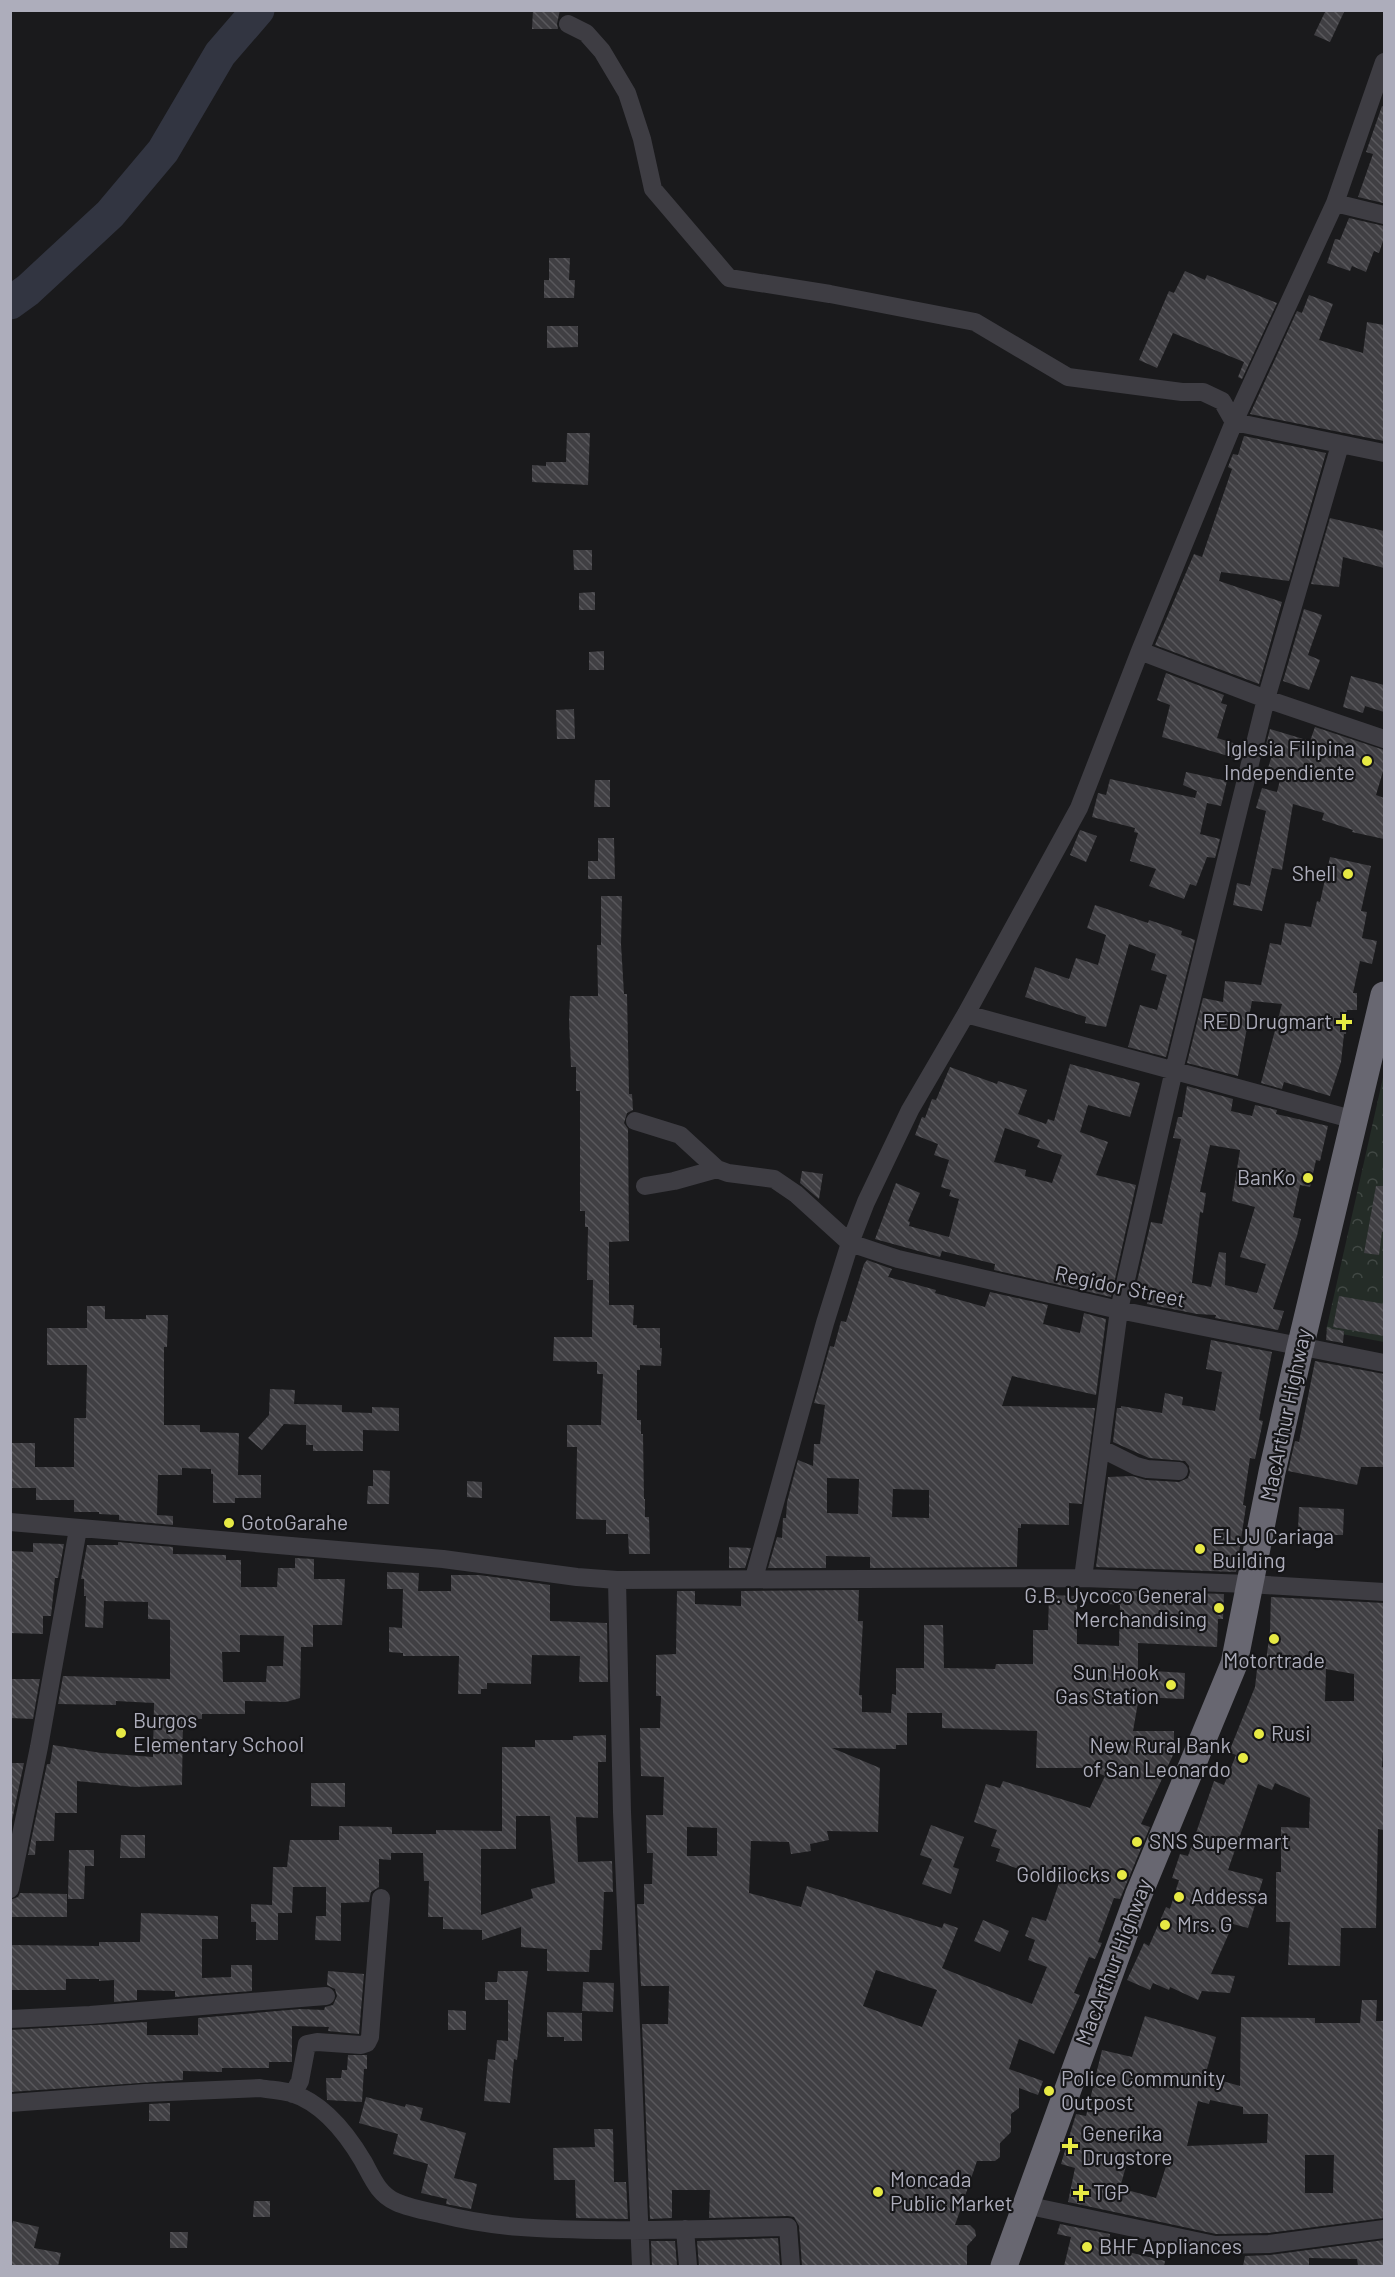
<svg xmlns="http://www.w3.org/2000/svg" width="1395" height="2277" font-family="Barlow,sans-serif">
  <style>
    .park { fill: url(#park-crowns) }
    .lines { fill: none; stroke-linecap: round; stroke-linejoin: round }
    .river { stroke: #323541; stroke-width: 33 }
    .building { fill: url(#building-back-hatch); fill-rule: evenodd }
    .minor { stroke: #3e3d43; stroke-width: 18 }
    .highway { stroke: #686771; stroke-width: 27 }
    .poi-dot { fill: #e6e944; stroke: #151517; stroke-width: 2 }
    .labels { text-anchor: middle; stroke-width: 4.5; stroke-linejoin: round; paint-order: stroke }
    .poi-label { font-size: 21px; fill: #adadbb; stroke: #151517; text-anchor: start }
    .street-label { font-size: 21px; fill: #adadbb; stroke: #151517 }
  </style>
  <defs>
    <pattern id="park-crowns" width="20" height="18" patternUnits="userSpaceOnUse" patternTransform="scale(1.5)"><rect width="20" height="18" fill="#242c27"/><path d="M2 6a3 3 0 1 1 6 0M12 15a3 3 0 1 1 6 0" fill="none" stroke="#414844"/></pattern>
    <pattern id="building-back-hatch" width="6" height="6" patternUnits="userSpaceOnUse" patternTransform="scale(1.5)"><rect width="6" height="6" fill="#403f43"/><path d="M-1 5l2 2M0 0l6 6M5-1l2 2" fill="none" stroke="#59585c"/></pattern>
  </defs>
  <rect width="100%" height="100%" fill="#1a1a1c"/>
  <path class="park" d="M1384,1073v269l-58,-11z"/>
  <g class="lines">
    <path class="river" d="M10,303l18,-13 82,-76 53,-63 57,-97 38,-44"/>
  </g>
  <path class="building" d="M533,10h27l-3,14 1,5h-26z
    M1326,10h19l-15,32 -16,-7z
    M1382,106l2,1v91l-1,5 -25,-6 15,-43 -7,-2z
    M1349,218l35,8v12l-5,15 -5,-2 -8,21 -14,-6 -2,5 -23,-8 8,-24 5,1z
    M549,258h21l-1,22h6l-1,18h-30v-18h5z
    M1185,271l20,9 2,-5 70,28 -35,76 -4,-2 6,-15 -71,-29 -16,35 -18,-8 30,-69 5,2z
    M1309,295l24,9 -14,36 44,13 4,-31 17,3v116l-134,-27 47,-103 5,2z
    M547,326h31v21l-31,1z
    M567,433h23l-2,52 -56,-3v-17l14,1v-4h20z
    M1244,436l82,17 -37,128 -68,-9 -2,9 63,21 -23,82 -104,-39 39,-91 8,3 30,-88 -4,-2 5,-13 5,1z
    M1330,518l54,13v37l-41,-11 -4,30 -28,-3z
    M573,550h19v20h-18z
    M595,592v18h-16v-17z
    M1304,609l18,6 -14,40 12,5 -11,30 -26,-9z
    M604,651v19h-15v-18z
    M1166,673l58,22 -3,8 6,2 -10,33 26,8 -4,13 -77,-22 8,-32 -13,-5z
    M1351,676l33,9v27l-19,-6 -2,7 -20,-6z
    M574,709l1,30h-18l-1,-29z
    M1315,727l69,23v18l-8,27 8,3v41l-32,-7 1,-2 -31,-10 2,-7 -31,-9 -11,66 -10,-2 -10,43 -29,-6 4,-22 13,3 16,-75 -10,-3 6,-20 15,4 5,-20 -14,-4 4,-13 -8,-3 6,-23 40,12z
    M1186,772l41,9 -6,25 -14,-3 -7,31 20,5 -5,19 -8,-1 -11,29 -6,-2 -6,15 -35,-13 7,-17 -26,-8 8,-28 -4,-1 1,-4 -43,-11 6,-24 8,2 4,-16 85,19 2,-7 -14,-6z
    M595,780h15v27h-16z
    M1080,830l17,6 -11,26 -16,-7z
    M598,838h16l1,41h-27v-18h10z
    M1330,857l41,9 -10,45 6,1 -5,26 15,3 -5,23 -12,-3 -7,32h4v17h-10l-1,24h-2l-3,28 -11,34 -46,-14 -2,7 -21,-6 21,-79 -30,-3 -14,75 -51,-13 16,-65 20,4 2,-21 36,4 9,-42 11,2 4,-22 26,4 6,-26 3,1z
    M601,896h21l-1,48 3,50h3l2,100h3l1,16 -6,3 -3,10 4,6 1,112 -20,1v63h25l-1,20h4v3h23v20h2l-1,18 -21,-1v5h-3v50h4v14h2l1,65h1v18h4l1,37h-21l-1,-20h-22v-14l-30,-1 1,-72h-10v-22h34l2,-51h-6v-12l-44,-1 1,-24h38l1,-57h-6l1,-53h-3v-16h-5v-120h-4v-24h-5l-2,-46 1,-25h28l-1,-51h4z
    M1095,905l53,18 1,-3 33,11 -1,4 14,5 -29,117 -38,-10 12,-42 17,5 10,-35 -16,-5 5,-16 -27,-10 -23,83 -21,-4 1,-6 -61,-20 10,-30 34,12 7,-21 22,7 8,-30 -19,-7z
    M1070,1064l70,19 -10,34 -42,-12 -8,27 28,10 -12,33 40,10 -25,112 -117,-27 1,-6 -53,-13 -2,6 -65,-18 21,-56 24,10 -12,28 2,1 -1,4 40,11 10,-38 -10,-3 2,-6 -10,-3 8,-27 -15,-5 4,-11 -23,-9 7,-18 3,1 7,-19 4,1 14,-33 47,17 1,-3 29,9 -9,24 28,10 2,-5 6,2zM1005,1128l35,12 -3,7 25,8 -10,28 -27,-7 1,-6 -32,-8z
    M1187,1086l46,13 -2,12 21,5 3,-11 22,5 -1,4 52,12 -8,35 -4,-1 -6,27 -10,-2 -7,32 8,2 -4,17 -24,73 11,2 -6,19 -63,-12 1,-3 -19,-1 -50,-10 1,-13 -13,-1 16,-68 11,2 19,-85 -8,-1 5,-21h4zM1210,1145l30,5 -8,51 23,6 -15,50 26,7 -9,29 -32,-8 1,-32 -7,-1 -8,35 -19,-4 8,-71 3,1 3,-20 -6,-1z
    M802,1171l21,3 -4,25 -19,-16z
    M1376,1186h8v46h-2l-3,23 -15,-2z
    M867,1260l25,9 -4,8 48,13 -1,3 50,14 5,-15 58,13 -5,19 37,9 4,-20 22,6 -10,76 -84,-19 -10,30 93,2 -13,96 -13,-1v22l-48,-1v4h-3l-1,39 -147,1v-11l-44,-1v12h-58l9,-31 5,1 1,-20h3l1,-16 11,-42 15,6 1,-22h6l5,-39 -11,-2 16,-57 4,1 7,-26 5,1 18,-58zM827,1478l32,1 -1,35 -31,-1zM893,1489l36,1v28l-37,-1z
    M1339,1296l45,8v32l-51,-9z
    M87,1306h18v13h41v-4h22l-1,32h-3v78h36v7l39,1 -1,42h23v23h-26v5h-22v-29h-2v-5l-29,-1v7h-24l-1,40 16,1v9l-54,-5v-5l-20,-1v-2h-25v-12h-38v-12h-26v-45h25v24h39v-49h12l1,-53h-40v-37h40z
    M1327,1328l17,3 -1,12 -17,-3z
    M1211,1340l61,12 -13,68 4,1 -8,38 -5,-1 -7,47 3,1 -10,66 -140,-5 12,-90 24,-1 14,4 33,2 9,-4 2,-6 -1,-6 -4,-5 -36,-3 -36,-16 4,-34h4v-2l41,7 3,-20 18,4 -1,8 33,6 7,-39 -16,-3z
    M1315,1361l69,13v93h-23l-4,18 -69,-14 7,-30 4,1z
    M270,1389l25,1 -1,14 48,1v7l30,1v-6l27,1v23l-36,-1v21h-50v-6h-7v-20l-22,-1 -22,26 -14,-12 21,-23z
    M373,1470l17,1 -1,33h-22l1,-18h5z
    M467,1481l15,1v16l-15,-1z
    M1299,1507l45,2 -1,26h-22v-4l-23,-1z
    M118,1542l55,5v7l53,1v5h15v27h36l1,-19h17v-10l19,1v20h31l-3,46h-29v22h-12l-1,51 -14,4 -41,-1v13h-43v5l-19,-1 -1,67 -47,2 -58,-6v32h-22l-1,28h-18l-1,14h-7l19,-91h3l3,-19 48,8 52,4 1,-54 -38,-2v4l-58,-1 5,-28 107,3v-59l-22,-1v-17l-44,-1 -1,27 -18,-1 1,-31h-2v-17h-3l6,-34h31zM240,1635l44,1 -1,30h-16l-1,16h-43l-1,-30h18z
    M33,1543l31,1 -6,34h-3l-4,38h-8v18l-33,-1v-82l23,1z
    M729,1547l22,1 -6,20h-16z
    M387,1572l32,1 -1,18h33v-16h28l71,10v36l57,2 1,59h-29l1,-26 -48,-1 -1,29 -44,-1v6h-6v5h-23l1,-38h-56v-3l-14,-1v-25l13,1 1,-39h-16z
    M859,1590l-1,31h5l-4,74h3v17l29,1 1,-19 4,1v-27h28v-43h19l1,43 51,1 1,-5h37v-34h15l1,-35 28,1v48l42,2 1,-41 -12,-1v-14l116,4 -1,25h-5l-1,28 -79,-4v27l47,3 -1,26 -45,-2 -6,34h41v22l-33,71 9,3 -30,72 -6,-1 -16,44 4,1 -7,16 -6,-2 -15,36 6,2 -26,59 -35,-15 -10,30 34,12 -5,14 -19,-7v20l-8,6v18l-11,11v14l-5,4h-18l-22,64h15l5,5 1,6 -9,10v20h-165l-3,-40 -5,-9 -6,-1 -79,2 1,-28h-38v28l-22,1 -8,-195h26l1,-38h-28l-4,-82h7v-20h8l1,-31h-6l-1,-38h17l1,-38 -23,-1 -1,-48h20l1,-32h-5v-41l20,-1 1,-63h18v13l46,2v-15zM907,1713h35v15l95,3 -1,37h51l18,8 -15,32 -87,-27 -3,7 -14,-4 -12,38 23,8 -6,16 9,3 -4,12 63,22 -13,38 -14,-4 -7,19 10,4 -7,20 19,7 -15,37 -90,-36 16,-40 -14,-5 -2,5 -135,-42 -6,21 -52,-14 2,-52 38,1 2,12 20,-3 -1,-7 19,-4 -2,-9 51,1 2,-64 -48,-20 64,1v-4h11zM687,1827l30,1v28h-30zM876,1970l61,20 -15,37 -59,-21z
    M1271,1597l113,6v133l-2,31h2v63l-6,-1 -2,99h-35l-1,38 -52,-1 2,-43h-14v-50h5v-45l28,1 1,-30 -35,-15 -3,7 -14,-6 -30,86 35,9 -15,49 -15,-4 -22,50 24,2 -5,17 -28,-2 -4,9 -28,-13 -1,3 -16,-7 -3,7 -23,-10 17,-37 5,3 17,-39 4,2 9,-29 -7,-2 8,-24 8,2 26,-75 10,4 12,-30 -7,-3 26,-65 3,-27 8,1 4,-30zM1326,1669l28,5v27h-29z
    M10,1679h30l-7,40 -23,-1z
    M606,1735v27h-8v56l-22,-1 2,45 34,-1 1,31h-9l-2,58h-12l-1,22 -42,-1v-22l-26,-2v-20l-39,13v-10l-39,-1v-12h-15l1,-36h-5l-1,-28h-32v7l-12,-1v28l-8,5 -2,10 -28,1v38l-26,-1 1,-24h10v-29h-33l-1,26h-14v27h-22v-18h-5v-18l21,1 1,-38h14l3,-27h49v-14l53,1v7h44v-4l66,1v-84h33v-7h38v-4zM516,1816h34l5,67 -24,6 2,9 -52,17v-66h35z
    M10,1763h14l-14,67z
    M311,1783h34v24l-34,-1z
    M931,1825l33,12 -11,30 6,2 -8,25 -29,-10 10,-25 -12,-4z
    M121,1835h24v23h-25z
    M69,1850h25v16h-9l-1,33h-16z
    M20,1893l47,1v23h-57v-17l8,-3z
    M141,1913l77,3v23h-16v39l29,-1v-12h21v26l-77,6v-6l-38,-1v10l-23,2v-22l-15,1v-2h-33v11h-55l1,-45 87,1v-4h41z
    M983,1920l26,11 -9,21 -26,-11z
    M328,1971l36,3 -5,60 -31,-3 1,-4 -37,-1v36h-23v6h-47v4l-39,-1v9l-173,12v-62l137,-8v13h51v-17l102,-9 24,1 1,-3 8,-2 4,-9 -2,-7 -8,-4z
    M498,1971h30l-11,89 -3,-1 -4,44 -26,-2 4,-42 7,1 2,-20 11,1v-41h-23v-18h12z
    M583,1982l31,1 -1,29 -31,-1z
    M1362,2000h15l-1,21h8v197l-116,15 -52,1 -148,-32 7,-34 -14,-4 15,-50 10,2 16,-66 30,7 13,-41 71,21 -11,39 35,10 1,-69 74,1v5h45zM1210,2100l33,7v7h25l-1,29 -80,3 11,-45 11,3zM1132,2154l35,9 -11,35 -36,-10 9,-33zM1305,2155h29l-1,38h-28z
    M448,2010l18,1v19h-18z
    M547,2012l35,1v28h-18v-4h-17z
    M348,2055h19v14h-3l-2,33 -35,-2 -1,-22h15l1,-8h5z
    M366,2097l39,10 1,-3 17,4 -3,12 46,13 -12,45 23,6 -6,25 -25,-5 1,-5 -26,-6 7,-29 -35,-10 5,-20 -39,-11z
    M170,2103v18h-21v-17z
    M594,2129h19l1,53h12l2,37 -52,-1 -1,-38h-21l-1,-32 42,-1z
    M254,2201h16v16h-17z
    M13,2221l26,6 -5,21 27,5 -3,13h-48v-35z
    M1060,2224l50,10 -2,13 57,14 -1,5h-100l7,-29 -14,-3z
    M170,2232h18l-1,16h-17z
    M778,2238l2,28h-81l-2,-25z
    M1384,2240v26h-26l-1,-7 -48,-1v7l-66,1 2,-10 25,-1z
    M651,2241h24l2,25h-25z"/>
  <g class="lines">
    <path class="minor" d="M568,24l18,9 16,18 25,42 15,46 11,50 76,89 101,16 145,28 93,55 114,15h21l19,9 12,21 150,31
      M1384,62l-49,141 -101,219 -94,229 126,48 118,40
      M1335,203l49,12
      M966,1014l389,106
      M635,1121l45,14 37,34 11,4 46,6 22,15 54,49 48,16 221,51 265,53
      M645,1186l29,-5 43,-12
      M1102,1449l34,17 11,3 32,2
      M10,1522l433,37 134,18 40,3 466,-2 166,6 135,8
      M754,1578l71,-255 25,-80 16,-41 44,-92 56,-96 113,-206 61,-157
      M1083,1578l36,-268 55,-240 92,-371 74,-254
      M617,1580l5,232 19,454
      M10,1889l29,-142 39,-218
      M10,2019l80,-4 236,-19
      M293,2094l7,-13 7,-37 10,-2 44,3 6,-2 3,-6 11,-139
      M10,2103l135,-10 115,-5c10,2 21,2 31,5 32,10 56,41 72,68 9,16 15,33 33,41 13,6 30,9 44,12 55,14 101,15 157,16 64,1 128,-2 191,-3l3,39
      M1025,2205l190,40 54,-1 115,-15
      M685,2229l3,37"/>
    <path class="highway" d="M1004,2266l134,-370 96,-232 38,-192 28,-124 84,-353"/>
  </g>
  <g class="poi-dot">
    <circle cx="1367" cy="761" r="6"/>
    <circle cx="1348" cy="874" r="6"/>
    <path d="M1341 1013h6v6h6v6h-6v6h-6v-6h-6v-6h6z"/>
    <circle cx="1308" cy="1178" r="6"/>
    <circle cx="229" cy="1523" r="6"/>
    <circle cx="1200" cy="1549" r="6"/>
    <circle cx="1219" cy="1608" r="6"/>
    <circle cx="1274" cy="1639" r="6"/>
    <circle cx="1171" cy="1685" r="6"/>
    <circle cx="121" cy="1733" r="6"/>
    <circle cx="1259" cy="1734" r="6"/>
    <circle cx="1243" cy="1758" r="6"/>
    <circle cx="1137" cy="1842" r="6"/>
    <circle cx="1122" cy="1875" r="6"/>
    <circle cx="1179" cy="1897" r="6"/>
    <circle cx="1165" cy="1925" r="6"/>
    <circle cx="1049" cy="2091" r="6"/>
    <path d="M1067 2137h6v6h6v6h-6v6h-6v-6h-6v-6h6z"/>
    <circle cx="878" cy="2192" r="6"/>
    <path d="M1078 2184h6v6h6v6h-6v6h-6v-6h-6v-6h6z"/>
    <circle cx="1087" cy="2247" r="6"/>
  </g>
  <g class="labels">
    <g class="poi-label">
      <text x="1355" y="756" text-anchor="end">Iglesia Filipina<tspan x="1355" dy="24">Independiente</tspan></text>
      <text x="1336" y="881" text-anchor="end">Shell</text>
      <text x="1332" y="1029" text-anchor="end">RED Drugmart</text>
      <text x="1296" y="1185" text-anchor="end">BanKo</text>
      <text x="241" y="1530">GotoGarahe</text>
      <text x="1212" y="1544">ELJJ Cariaga<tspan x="1212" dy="24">Building</tspan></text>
      <text x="1207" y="1603" text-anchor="end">G.B. Uycoco General<tspan x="1207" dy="24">Merchandising</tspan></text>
      <text x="1274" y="1668" text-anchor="middle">Motortrade</text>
      <text x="1159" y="1680" text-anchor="end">Sun Hook<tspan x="1159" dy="24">Gas Station</tspan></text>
      <text x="133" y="1728">Burgos<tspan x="133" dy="24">Elementary School</tspan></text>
      <text x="1271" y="1741">Rusi</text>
      <text x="1231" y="1753" text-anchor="end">New Rural Bank<tspan x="1231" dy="24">of San Leonardo</tspan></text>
      <text x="1149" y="1849">SNS Supermart</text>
      <text x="1110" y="1882" text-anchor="end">Goldilocks</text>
      <text x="1191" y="1904">Addessa</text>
      <text x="1177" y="1932">Mrs. G</text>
      <text x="1061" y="2086">Police Community<tspan x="1061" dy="24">Outpost</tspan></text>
      <text x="1082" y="2141">Generika<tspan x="1082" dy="24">Drugstore</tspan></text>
      <text x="890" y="2187">Moncada<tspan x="890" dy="24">Public Market</tspan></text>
      <text x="1093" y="2200">TGP</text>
      <text x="1099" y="2254">BHF Appliances</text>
    </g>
    <g class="street-label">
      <text transform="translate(1120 1287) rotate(12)" y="7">Regidor Street</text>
      <text transform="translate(1286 1415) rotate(-78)" y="7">MacArthur Highway</text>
      <text transform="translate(1114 1962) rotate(-69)" y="7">MacArthur Highway</text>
    </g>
  </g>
  <rect width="1395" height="2277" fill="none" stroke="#adadbb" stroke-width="24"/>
</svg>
